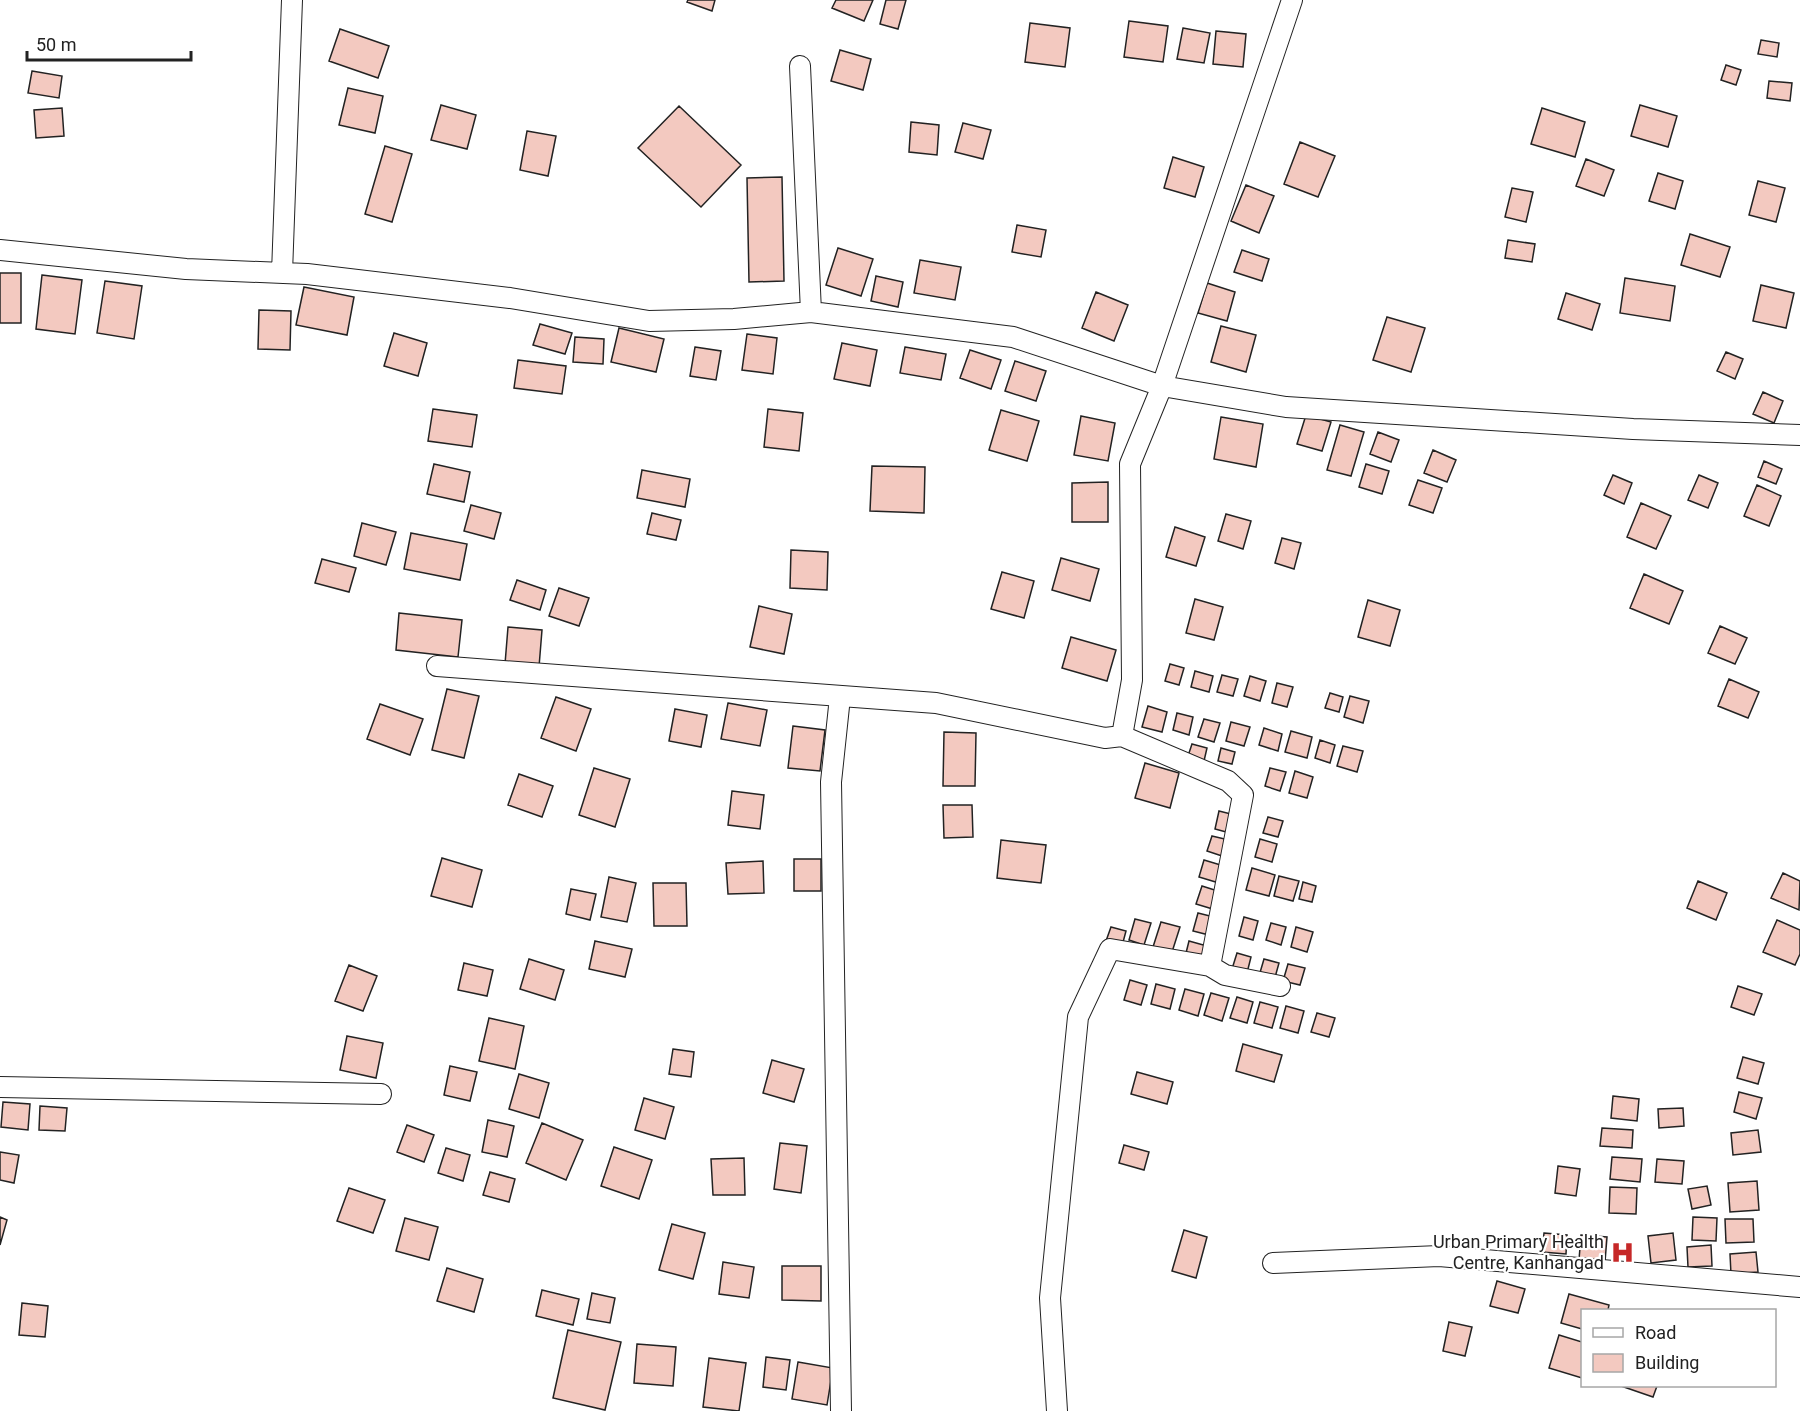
<svg xmlns="http://www.w3.org/2000/svg" width="1800" height="1411" font-family="Roboto,sans-serif">
  <style>
    .building { fill: #f3c9c0; stroke: #222; stroke-width: 1.5 }
    .lines { fill: none; stroke-linecap: round; stroke-linejoin: round }
    .street-casing { stroke: #222; stroke-width: 22 }
    .street { stroke: #fff; stroke-width: 20 }
    .labels { text-anchor: middle; stroke-width: 4.5; stroke-linejoin: round; paint-order: stroke }
    .poi-label { font-size: 18px; fill: #222; stroke: #fff; text-anchor: end }
  </style>
  <rect width="100%" height="100%" fill="#fff"/>
  <path class="building" d="M688,0h27l-3,11 -25,-9z
    M836,0h37l-9,21 -32,-13z
    M886,0h20l-8,29 -18,-5z
    M1129,21l39,5 -5,36 -39,-5z
    M1030,23l40,5 -5,39 -40,-5z
    M1183,28l27,5 -6,30 -27,-4z
    M340,29l49,17 -11,32 -49,-17z
    M1216,31l30,3 -3,33 -30,-3z
    M1761,40l18,3 -2,14 -19,-3z
    M840,50l31,9 -8,31 -32,-9z
    M1726,65l15,5 -5,15 -15,-5z
    M32,71l30,5 -3,22 -31,-5z
    M1769,81l23,2 -2,18 -23,-3z
    M348,88l35,8 -8,37 -36,-8z
    M441,105l35,10 -9,34 -36,-9z
    M1640,105l37,11 -9,31 -37,-11z
    M679,106l62,59 -40,42 -63,-59z
    M62,108l2,28 -28,2 -2,-28z
    M1542,108l43,14 -10,35 -44,-13z
    M911,122l28,3 -2,30 -28,-3z
    M963,123l28,7 -8,29 -28,-7z
    M527,131l29,5 -8,40 -28,-6z
    M1300,142l35,14 -17,41 -34,-13z
    M385,146l27,8 -20,68 -27,-8z
    M1173,157l31,10 -9,30 -31,-9z
    M1586,159l28,11 -10,26 -28,-10z
    M1658,173l25,8 -8,28 -26,-8z
    M782,177l2,104 -35,1 -2,-104z
    M1758,181l27,7 -9,34 -27,-7z
    M1246,185l28,11 -15,37 -28,-12z
    M1512,188l21,4 -7,30 -21,-5z
    M1017,225l29,5 -5,27 -29,-5z
    M1690,234l40,13 -10,30 -39,-12z
    M1508,240l27,4 -3,18 -27,-4z
    M838,248l35,11 -12,37 -35,-11z
    M1242,250l27,9 -7,22 -28,-9z
    M920,260l41,7 -6,33 -41,-7z
    M0,273h21v50h-21z
    M42,275l40,5 -7,54 -39,-5z
    M876,276l27,6 -5,25 -27,-6z
    M1625,278l50,8 -5,35 -50,-8z
    M105,281l37,5 -8,53 -37,-6z
    M1207,283l28,9 -8,29 -29,-8z
    M1761,285l33,8 -8,35 -33,-7z
    M304,287l50,10 -7,38 -51,-10z
    M1096,292l32,13 -14,36 -32,-13z
    M1566,293l34,11 -8,26 -34,-11z
    M259,310l32,1 -1,39 -32,-1z
    M1387,317l38,11 -14,44 -38,-12z
    M540,324l32,9 -7,21 -32,-9z
    M1221,326l35,9 -10,37 -35,-10z
    M619,328l45,11 -8,33 -45,-10z
    M394,333l33,10 -9,33 -34,-10z
    M747,334l30,4 -4,36 -31,-4z
    M575,337l29,2 -1,25 -30,-2z
    M842,343l35,7 -7,36 -36,-7z
    M695,347l26,4 -5,29 -26,-4z
    M905,347l41,7 -5,26 -41,-7z
    M970,350l31,10 -10,29 -31,-11z
    M1726,352l17,7 -8,20 -18,-8z
    M518,360l48,6 -4,28 -48,-6z
    M1015,361l31,10 -10,30 -31,-10z
    M1763,392l20,9 -9,22 -21,-9z
    M433,409l44,6 -5,32 -44,-6z
    M768,409l35,4 -4,38 -35,-4z
    M1001,410l38,11 -12,40 -38,-11z
    M1306,415l25,7 -9,29 -25,-7z
    M1081,416l34,7 -7,38 -34,-6z
    M1221,417l42,7 -7,43 -42,-8z
    M1340,425l24,7 -13,44 -24,-6z
    M1378,432l21,8 -8,22 -21,-8z
    M1433,450l23,10 -9,22 -23,-9z
    M1764,461l18,8 -6,15 -18,-7z
    M434,464l36,8 -6,30 -37,-8z
    M1366,464l23,7 -7,23 -23,-7z
    M872,466l53,1 -1,46 -54,-2z
    M642,470l48,9 -5,28 -48,-9z
    M1613,475l19,8 -8,21 -20,-9z
    M1699,475l19,8 -10,25 -20,-8z
    M1418,480l24,8 -9,25 -24,-8z
    M1108,482v40h-36v-39z
    M1757,485l24,11 -12,30 -25,-10z
    M1641,503l30,13 -15,33 -29,-12z
    M471,505l30,8 -7,26 -30,-8z
    M652,513l29,7 -5,20 -29,-6z
    M1226,514l25,7 -8,28 -25,-8z
    M362,523l34,9 -10,33 -32,-9z
    M1175,527l30,10 -9,29 -30,-9z
    M411,533l56,11 -7,36 -56,-11z
    M1282,538l19,5 -7,26 -19,-6z
    M791,550l37,2 -1,38 -37,-2z
    M1061,558l38,11 -9,32 -38,-11z
    M322,559l34,9 -7,24 -34,-9z
    M1002,572l32,9 -10,37 -33,-9z
    M1644,574l39,17 -14,33 -39,-16z
    M517,580l29,10 -6,20 -30,-10z
    M559,588l30,10 -10,28 -30,-10z
    M1195,599l28,8 -9,33 -28,-7z
    M1368,600l32,10 -10,36 -32,-9z
    M759,606l33,8 -8,40 -34,-7z
    M399,613l63,7 -4,37 -62,-7z
    M1720,626l27,12 -12,26 -27,-11z
    M508,627l34,3 -3,37 -34,-3z
    M1071,637l45,13 -9,31 -45,-13z
    M1170,664l14,4 -5,17 -14,-4z
    M1195,671l18,5 -4,16 -18,-5z
    M1222,675l16,4 -5,17 -16,-4z
    M1250,676l16,5 -6,20 -16,-5z
    M1729,679l30,13 -11,26 -30,-12z
    M1277,683l16,4 -6,20 -15,-4z
    M447,689l32,7 -15,62 -32,-8z
    M1330,693l13,4 -4,15 -14,-4z
    M1350,696l19,5 -6,22 -19,-6z
    M556,697l35,12 -15,42 -35,-13z
    M728,703l39,7 -7,36 -39,-7z
    M380,704l43,15 -13,36 -43,-16z
    M1148,706l19,6 -5,20 -20,-5z
    M675,709l32,6 -6,32 -32,-6z
    M1177,713l16,4 -4,18 -16,-5z
    M1204,719l16,4 -6,19 -16,-5z
    M1231,722l19,5 -6,19 -18,-5z
    M793,726l32,4 -5,41 -32,-3z
    M1264,728l18,6 -4,17 -19,-6z
    M1291,731l21,6 -5,21 -22,-6z
    M944,732l32,1 -1,53h-32z
    M1320,740l15,5 -5,18 -15,-5z
    M1192,744l15,4 -3,13 -16,-5z
    M1343,746l20,5 -6,21 -20,-6z
    M1221,748l14,4 -3,12 -14,-3z
    M1145,763l34,10 -9,35 -35,-10z
    M594,768l36,11 -15,48 -36,-12z
    M1270,768l16,4 -6,19 -15,-5z
    M1295,771l18,6 -6,21 -18,-5z
    M519,774l34,12 -11,31 -34,-12z
    M732,791l32,4 -4,34 -32,-4z
    M943,805h29l1,32 -29,1z
    M1219,811l16,4 -5,18 -15,-4z
    M1268,817l15,4 -5,16 -15,-4z
    M1212,836l17,4 -4,17 -18,-6z
    M1260,839l17,5 -5,18 -17,-5z
    M1001,840l45,5 -5,38 -44,-5z
    M442,858l40,12 -10,37 -41,-11z
    M794,859h27v32h-27z
    M1204,860l20,6 -5,17 -20,-6z
    M763,861l1,32 -36,1 -2,-31z
    M1252,868l23,7 -6,21 -23,-6z
    M1783,873l17,8 -1,29 -28,-12z
    M1279,876l20,5 -6,20 -19,-5z
    M609,877l27,6 -9,39 -26,-5z
    M1698,881l29,12 -11,27 -29,-12z
    M1303,882l13,4 -4,16 -13,-3z
    M653,883h33l1,43h-33z
    M1202,886l19,6 -5,18 -20,-6z
    M571,889l25,5 -6,26 -24,-6z
    M1198,913l16,4 -5,18 -16,-4z
    M1244,917l14,4 -5,19 -14,-4z
    M1135,919l16,4 -7,22 -15,-5z
    M1777,920l23,10v24l-5,11 -32,-13z
    M1161,922l19,5 -8,25 -19,-5z
    M1271,923l15,4 -5,18 -15,-5z
    M1111,927l15,4 -4,15 -16,-5z
    M1296,927l17,5 -6,20 -16,-5z
    M595,941l37,8 -7,28 -36,-8z
    M1189,941l18,5 -5,16 -17,-5z
    M1237,953l14,4 -4,16 -15,-4z
    M529,959l35,11 -9,30 -35,-11z
    M1264,959l15,4 -5,18 -15,-5z
    M464,963l29,7 -6,26 -29,-6z
    M1288,964l17,4 -5,17 -17,-4z
    M349,965l28,11 -14,35 -28,-10z
    M1130,980l17,5 -6,20 -17,-5z
    M1156,984l19,5 -5,20 -19,-5z
    M1738,986l24,8 -8,21 -23,-8z
    M1185,989l19,5 -6,22 -19,-6z
    M1211,993l18,5 -7,23 -18,-6z
    M1237,997l16,5 -6,21 -17,-5z
    M1260,1002l18,5 -6,21 -18,-5z
    M1286,1006l18,5 -6,22 -18,-5z
    M1317,1013l18,5 -6,19 -18,-5z
    M489,1018l35,8 -9,43 -36,-8z
    M347,1036l36,7 -7,35 -36,-8z
    M1243,1044l39,11 -8,27 -38,-11z
    M673,1049l21,3 -3,25 -22,-3z
    M1743,1057l21,6 -6,21 -21,-6z
    M772,1060l32,9 -10,33 -31,-9z
    M450,1066l27,6 -7,29 -26,-6z
    M1137,1072l36,10 -6,22 -36,-10z
    M519,1074l30,9 -10,35 -30,-9z
    M1739,1092l23,6 -6,21 -22,-7z
    M1613,1096l26,3 -2,22 -26,-3z
    M644,1098l30,9 -9,32 -30,-9z
    M3,1102l27,2 -2,26 -27,-3z
    M40,1106l27,2 -2,23 -26,-1z
    M1683,1108l1,18 -25,2 -1,-19z
    M488,1120l26,6 -7,31 -25,-5z
    M542,1123l41,17 -17,40 -40,-17z
    M407,1125l27,10 -10,27 -27,-10z
    M1602,1128l31,2 -1,18 -32,-2z
    M1758,1130l3,22 -28,3 -2,-22z
    M780,1143l27,3 -6,47 -27,-4z
    M1124,1145l25,7 -5,18 -25,-7z
    M614,1147l38,13 -13,39 -38,-13z
    M446,1148l24,7 -7,26 -25,-8z
    M0,1152l19,3 -5,28 -14,-3z
    M1612,1157l30,2 -2,23 -30,-3z
    M744,1158l1,37h-32l-2,-36z
    M1657,1159l27,2 -2,23 -27,-2z
    M1558,1166l22,3 -4,27 -21,-3z
    M490,1172l25,7 -6,23 -26,-7z
    M1757,1181l2,29 -29,2 -2,-29z
    M1707,1186l4,19 -19,4 -4,-20z
    M1610,1187l27,1 -1,26 -27,-1z
    M349,1188l36,12 -12,33 -36,-12z
    M0,1217l7,3 -7,25z
    M1693,1217l24,1 -1,23 -24,-1z
    M405,1218l33,9 -9,33 -33,-9z
    M1725,1219h28l1,23 -28,1z
    M672,1224l33,9 -12,46 -34,-9z
    M1184,1230l23,7 -11,41 -24,-7z
    M1544,1233l23,2 -1,19 -24,-2z
    M1673,1233l3,27 -25,3 -3,-27z
    M1581,1235l26,2 -2,25 -26,-2z
    M1711,1245l1,21 -24,1 -1,-20z
    M1756,1252l2,20 -27,2 -1,-20z
    M723,1262l31,5 -5,31 -30,-4z
    M782,1266h39v35l-39,-1z
    M447,1268l36,11 -9,33 -37,-11z
    M1497,1281l28,8 -7,24 -28,-7z
    M542,1290l37,9 -6,26 -37,-9z
    M592,1293l23,5 -5,25 -23,-4z
    M1569,1294l40,11 -1,5h-26v19l-21,-6z
    M22,1303l26,3 -3,31 -26,-2z
    M1449,1322l23,5 -7,29 -22,-5z
    M568,1330l53,12 -16,68 -52,-12z
    M1559,1335l23,7v36l-33,-10z
    M637,1344l39,3 -3,39 -39,-3z
    M766,1357l24,3 -4,30 -23,-3z
    M709,1358l37,5 -7,48 -36,-4z
    M798,1362l35,6 -6,37 -35,-6z
    M1621,1386h36l-4,11z"/>
  <g class="lines">
    <defs>
      <path id="street" d="M800,66l11,246
        M0,250l186,19 121,5 203,24 139,23 85,-2 77,-7 202,25 149,49 124,21 347,22 167,6
        M282,273l10,-273
        M437,666l499,37 169,35 17,-2 106,45 15,14 -33,171
        M840,697l-9,85 10,629
        M1122,736l10,-56 -2,-216 32,-78 130,-386
        M0,1087l381,7
        M1273,1263l166,-7 361,31
        M1057,1411l-7,-113 28,-281 32,-68 100,17 15,9 55,11"/>
    </defs>
    <use href="#street" class="street-casing"/>
    <use href="#street" class="street"/>
  </g>
  <defs>
    <symbol id="hospital-bare" viewBox="-9 -9 18 18"><path d="M-5-5h3v3.5h4V-5h3V5h-3V1.5h-4V5h-3Z" fill="#c62828" stroke="#fff" stroke-width="2.5" paint-order="stroke"/></symbol>
  </defs>
  <g fill-rule="evenodd">
    <use href="#hospital-bare" x="1606" y="1236" width="33" height="33"/>
  </g>
  <g class="labels">
    <g class="poi-label">
      <text x="1604" y="1248">Urban Primary Health<tspan x="1604" dy="21">Centre, Kanhangad</tspan></text>
    </g>
  </g>
  <rect x="1581" y="1309" width="195" height="78" fill="#ffffff" stroke="#a7a7a7" stroke-width="1.5"/>
  <rect x="1593" y="1328" width="30" height="9" fill="#ffffff" stroke="#a7a7a7" stroke-width="1.5"/>
  <text x="1635" y="1339" font-size="18" fill="#222222">Road</text>
  <rect x="1593" y="1354" width="30" height="18" fill="#f3c9c0" stroke="#a7a7a7" stroke-width="1.5"/>
  <text x="1635" y="1369" font-size="18" fill="#222222">Building</text>
  <path d="M27 51v9h164v-9" fill="none" stroke="#222222" stroke-width="3"/>
  <text x="36" y="51" font-size="18" fill="#222222" stroke="#ffffff" stroke-width="4.5" paint-order="stroke">50 m</text>
</svg>
